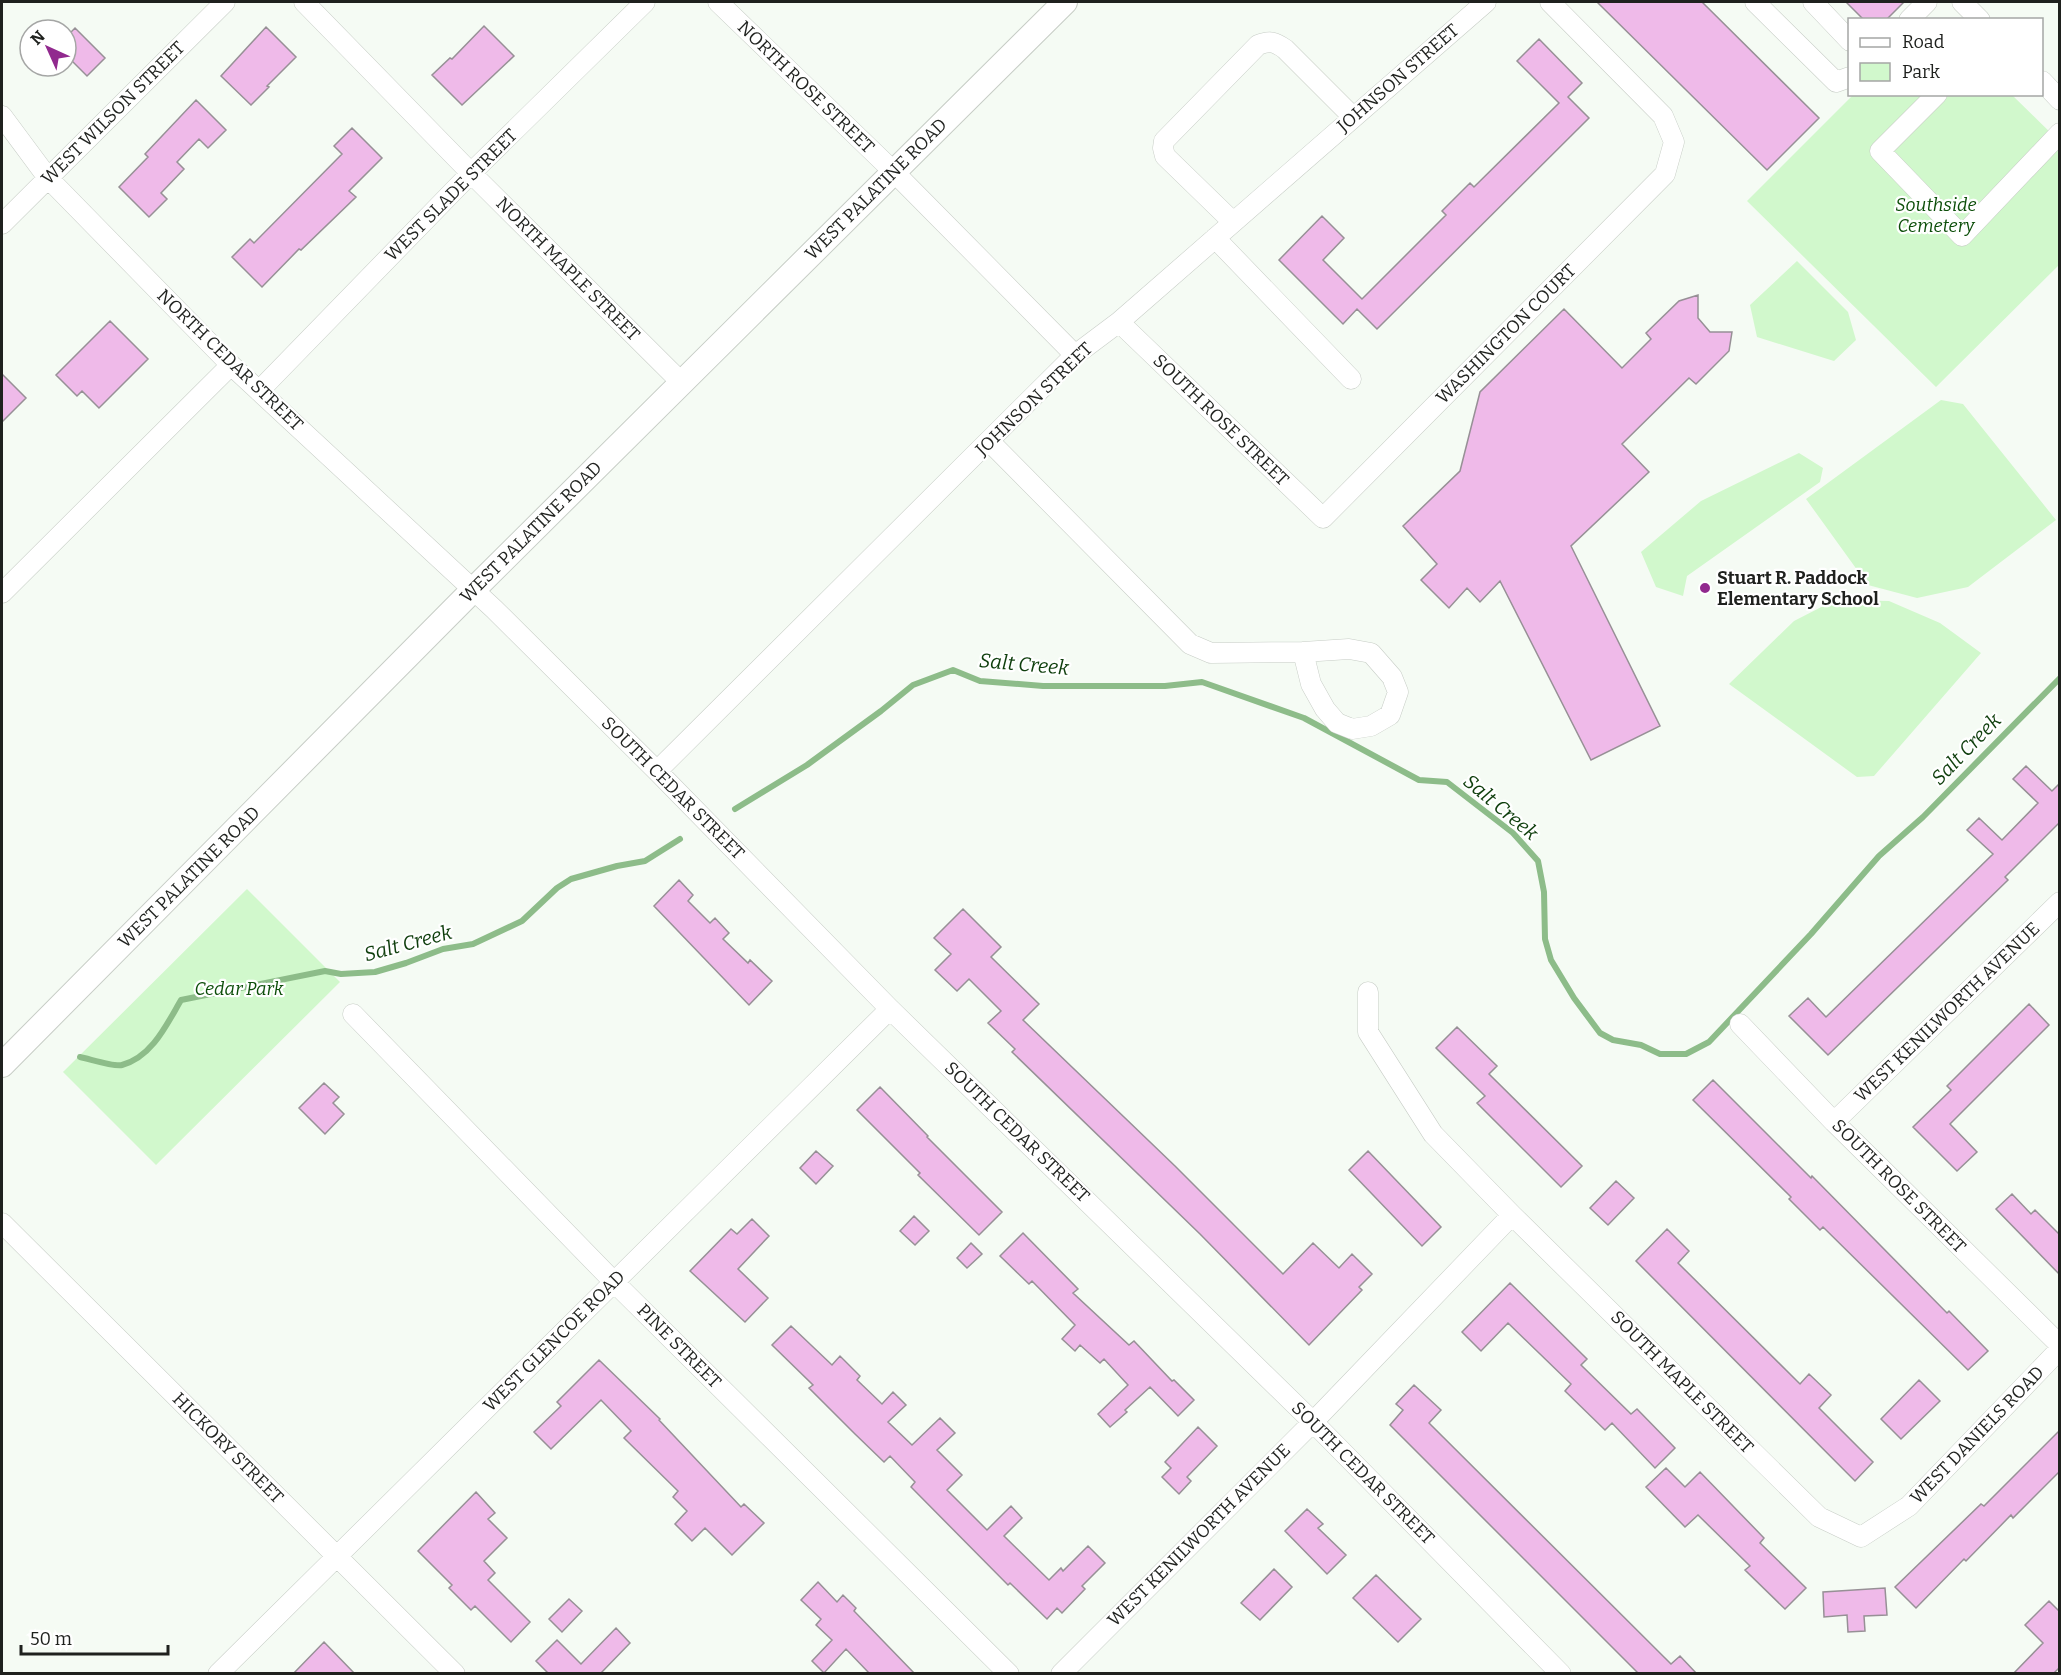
<svg xmlns="http://www.w3.org/2000/svg" width="2061" height="1675" font-family="Bitter,serif">
  <style>
    .green { fill: #d1f8cc }
    .lines { fill: none; stroke-linecap: round; stroke-linejoin: round }
    .stream { stroke: #8dbc89; stroke-width: 6 }
    .building { fill: #efbae9; stroke: #979096; stroke-width: 1.5 }
    .minor-casing { stroke: #c7cdc6; stroke-width: 21 }
    .major-casing { stroke: #c7cdc6; stroke-width: 26 }
    .minor { stroke: #fff; stroke-width: 20 }
    .major { stroke: #fff; stroke-width: 24 }
    .poi-dot { fill: #91298e; stroke: #fff; stroke-width: 2 }
    .labels { text-anchor: middle; stroke-width: 4.5; stroke-linejoin: round; paint-order: stroke }
    .street-label { font-size: 18px; fill: #1f211e; stroke: #fff }
    .park-label { font-size: 18px; font-style: italic; fill: #0c4e09; stroke: #fff }
    .poi-label { font-size: 18px; font-weight: bold; fill: #1f211e; stroke: #fff; text-anchor: start }
    .water-label { font-size: 20px; font-style: italic; fill: #0e3e0c; stroke: #fff }
  </style>
  <rect width="100%" height="100%" fill="#f5fbf4"/>
  <path class="green" d="M1853,95h159l47,46v124l-123,122 -189,-186z
    M1797,261l51,51 8,28 -22,21 -77,-24 -7,-32z
    M1941,400l22,4 93,116 -88,67 -51,11 -49,-13 -62,-86z
    M1799,453l24,15 -3,14 -133,94 -4,20 -27,-9 -15,-35 60,-51z
    M1835,600l54,1 51,22 41,30 -107,123 -17,1 -128,-93 65,-63z
    M247,889l93,93 -184,183 -93,-93z"/>
  <g class="lines">
    <path class="stream" d="M735,809l72,-44 74,-54 32,-26 40,-15 27,11 63,5h122l37,-4 102,36 115,62 28,2 66,51 25,28 6,31 1,47 6,21 23,38 26,35 13,7 28,5 19,9h26l23,-12 102,-108 68,-78 44,-39 137,-139
      M80,1057c10,2 34,10 42,8 30,-8 45,-41 59,-65l144,-29 16,3 34,-2 31,-9 37,-14 30,-5 49,-23 35,-33 14,-9 46,-13 28,-5 35,-22"/>
  </g>
  <path class="building" d="M1597,2h105l117,116 -52,52z
    M1846,2h58l-18,18h-22z
    M484,26l30,30 -52,49 -30,-30 18,-17 2,1z
    M266,27l30,30 -29,29 2,1 -18,18 -30,-29z
    M75,28l30,30 -18,18 -21,-21v-18z
    M1539,39l43,44 -14,14 21,21 -212,211 -20,-20 -14,15 -64,-64 43,-44 22,22 -21,22 39,39 84,-84 -4,-4 28,-28 4,4 85,-84 -42,-42z
    M196,100l30,30 -18,18 -9,-9 -22,23 7,7 -23,24 6,6 -18,18 -30,-30 29,-30 -3,-3z
    M352,128l30,30 -33,33 7,6 -55,53 -2,-1 -37,38 -30,-30 18,-18 4,4 88,-89 -8,-8z
    M1698,295v23l12,14h22l-3,19 -33,33 -7,-6 -67,66 27,28 -78,74 89,180 -69,34 -91,-179 -20,21 -13,-14 -18,20 -28,-28 16,-16 -34,-38 57,-55 20,-79 84,-83 58,59 29,-29 -5,-6 33,-32z
    M110,321l38,38 -49,49 -17,-17 -5,5 -21,-21z
    M2,374l24,24 -24,24z
    M2026,766l26,25 8,-8v39l-55,55 3,3 -180,175 -39,-39 19,-18 18,19 167,-163 -26,-24 12,-12 23,22 36,-37 -25,-24z
    M679,880l14,15 -5,6 22,22 5,-5 14,15 -6,6 25,24 2,-3 22,21 -23,24 -95,-99z
    M963,909l38,38 -10,10 48,47 -16,16 152,146 108,108 30,-31 26,25 13,-14 20,20 -13,13 3,3 -53,55 -109,-111 -188,-182 3,-3 -27,-26 13,-12 -32,-32 -12,12 -22,-21 16,-16 -17,-16z
    M2029,1004l20,21 -99,99 27,28 -20,19 -44,-44 38,-37 -4,-4z
    M1457,1027l40,39 -8,8 93,92 -21,21 -84,-84 8,-7 -49,-48z
    M1713,1080l98,98 1,-2 135,137 2,-2 39,40 -20,19 -145,-143 -3,3 -31,-31 2,-2 -98,-97z
    M324,1083l15,14 -6,6 11,11 -19,20 -26,-26z
    M880,1087l48,49 -1,1 75,75 -23,23 -61,-60 2,-2 -63,-63z
    M816,1151l17,15 -17,18 -16,-16z
    M1368,1151l73,76 -19,19 -73,-76z
    M1616,1181l18,17 -26,27 -18,-17z
    M2012,1194l19,20 4,-4 25,25v40l-64,-66z
    M914,1216l15,15 -14,14 -15,-14z
    M752,1219l17,17 -31,33 30,29 -23,24 -55,-51 41,-42 6,5z
    M1667,1229l22,22 -11,12 122,121 9,-10 22,21 -12,13 54,54 -18,19 -219,-220z
    M1023,1233l55,56 -5,4 56,52 5,-4 38,40 2,-1 20,20 -16,16 -28,-29 -25,23 2,2 -17,15 -12,-13 30,-29 -24,-26 -4,4 -20,-18 -5,6 -13,-12 13,-14 -43,-44 -3,3 -29,-28z
    M971,1243l11,11 -15,14 -10,-10z
    M1510,1283l77,76 -6,6 50,49 6,-5 38,39 -20,20 -43,-45 -7,7 -40,-39 6,-7 -63,-61 -27,28 -19,-19z
    M791,1326l41,39 8,-9 20,20 -3,4 25,24 11,-12 13,13 -18,17 24,23 28,-27 15,15 -18,17 25,25 -15,15 40,40 24,-24 11,12 -18,18 45,44 12,-12 2,3 25,-25 17,17 -23,23 3,3 -23,24 -5,-5 -10,11 -37,-36 -2,2 -97,-98 4,-5 -25,-26 -6,6 -29,-28 -46,-46 4,-3 -41,-40z
    M599,1360l61,59 -1,1 82,87 3,-3 20,19 -32,32 -27,-27 -13,13 -17,-17 12,-13 -14,-14 5,-6 -54,-53 7,-7 -30,-31 -50,49 -17,-17 27,-26 -4,-4z
    M1919,1380l21,21 -39,38 -20,-20z
    M1414,1385l27,25 -12,13 242,241 9,-8 17,18h-58l-249,-249 13,-15 -7,-6z
    M1198,1427l19,19 -30,31 4,4 -12,13 -17,-17 9,-9 -6,-6z
    M2060,1430v41l-47,47 -2,-3 -45,46 -2,-2 -48,49 -21,-21 86,-83 3,2z
    M1666,1468l19,19 15,-15 64,66 -4,5 46,45 -21,21 -40,-39 5,-4 -52,-51 -13,12 -39,-40z
    M476,1492l19,21 -7,6 19,19 -23,23 11,12 -7,7 42,42 -19,20 -36,-36 -4,4 -22,-22 3,-3 -34,-34z
    M1307,1509l16,15 -5,4 28,27 -19,19 -42,-43z
    M1274,1569l18,18 -32,33 -19,-17z
    M1376,1575l45,44 -23,23 -45,-44z
    M818,1582l19,20 6,-7 13,13 -2,3 61,63h-45l-24,-25 -22,24 -12,-12 20,-21 -16,-15 5,-6 -20,-19z
    M1885,1588l2,27 -23,1 1,15 -17,1 -1,-17 -23,2 -1,-25z
    M569,1599l13,12 -20,21 -13,-13z
    M2049,1601l11,11v55l-7,7h-40l30,-31 -18,-18z
    M616,1628l14,15 -30,31h-51l-13,-13 21,-21 24,24z
    M324,1642l31,32h-62z"/>
  <g class="lines">
    <defs>
      <path id="minor" d="M304,2l167,171 210,209
        M718,2l176,170 181,183
        M1755,2l81,80 14,-5
        M1813,2l37,39
        M1962,2l18,18
        M1909,20l18,-18
        M2042,81l18,19
        M1937,94l-57,57 82,85 98,-103
        M2,116l46,62 183,187 263,244 163,162 233,238 423,413 248,252
        M1233,222l-68,-66 -2,-8 1,-7 94,-96c12,-5 17,-3 27,4l68,68
        M2,224l223,-222
        M1215,238l136,141
        M1119,322l204,196 342,-344 9,-32 -11,-26 -113,-114
        M259,391l212,-218 174,-171
        M989,441l201,203 21,9 92,-1 8,32 14,25 12,14 15,6 19,-3 19,-11 8,-23 -6,-15 -21,-24 -22,-4 -46,3
        M2,593l229,-228
        M657,771l418,-416 44,-33 367,-320
        M1368,992v40l65,102 79,81 307,302 42,20 48,-31 151,-157
        M353,1014l261,268 395,392
        M1740,1024l94,98 226,223
        M1834,1122l226,-220
        M2,1223l453,451
        M218,1674l672,-665
        M1061,1674l252,-252 199,-207"/>
      <path id="major" d="M2,1065l472,-476 591,-587"/>
    </defs>
    <use href="#minor" class="minor-casing"/>
    <use href="#major" class="major-casing"/>
    <use href="#minor" class="minor"/>
    <use href="#major" class="major"/>
  </g>
  <circle class="poi-dot" cx="1705" cy="588" r="6"/>
  <g class="labels">
    <g class="street-label">
      <text transform="translate(1398 78) rotate(-41)" y="6">JOHNSON STREET</text>
      <text transform="translate(806 87) rotate(44)" y="6">NORTH ROSE STREET</text>
      <text transform="translate(113 113) rotate(-45)" y="6">WEST WILSON STREET</text>
      <text transform="translate(876 189) rotate(-45)" y="6">WEST PALATINE ROAD</text>
      <text transform="translate(451 195) rotate(-45)" y="6">WEST SLADE STREET</text>
      <text transform="translate(568 269) rotate(45)" y="6">NORTH MAPLE STREET</text>
      <text transform="translate(1506 334) rotate(-45)" y="6">WASHINGTON COURT</text>
      <text transform="translate(230 360) rotate(44)" y="6">NORTH CEDAR STREET</text>
      <text transform="translate(1034 399) rotate(-44)" y="6">JOHNSON STREET</text>
      <text transform="translate(1221 420) rotate(44)" y="6">SOUTH ROSE STREET</text>
      <text transform="translate(531 532) rotate(-45)" y="6">WEST PALATINE ROAD</text>
      <text transform="translate(673 788) rotate(45)" y="6">SOUTH CEDAR STREET</text>
      <text transform="translate(189 877) rotate(-45)" y="6">WEST PALATINE ROAD</text>
      <text transform="translate(1947 1012) rotate(-44)" y="6">WEST KENILWORTH AVENUE</text>
      <text transform="translate(1017 1132) rotate(44)" y="6">SOUTH CEDAR STREET</text>
      <text transform="translate(1899 1186) rotate(45)" y="6">SOUTH ROSE STREET</text>
      <text transform="translate(554 1341) rotate(-45)" y="6">WEST GLENCOE ROAD</text>
      <text transform="translate(679 1346) rotate(45)" y="6">PINE STREET</text>
      <text transform="translate(1682 1382) rotate(45)" y="6">SOUTH MAPLE STREET</text>
      <text transform="translate(1977 1435) rotate(-46)" y="6">WEST DANIELS ROAD</text>
      <text transform="translate(228 1448) rotate(45)" y="6">HICKORY STREET</text>
      <text transform="translate(1363 1473) rotate(45)" y="6">SOUTH CEDAR STREET</text>
      <text transform="translate(1199 1535) rotate(-45)" y="6">WEST KENILWORTH AVENUE</text>
    </g>
    <g class="park-label">
      <text x="1936" y="211">Southside<tspan x="1936" dy="21">Cemetery</tspan></text>
      <text x="239" y="995">Cedar Park</text>
    </g>
    <g class="poi-label">
      <text x="1717" y="584">Stuart R. Paddock<tspan x="1717" dy="21">Elementary School</tspan></text>
    </g>
    <g class="water-label">
      <text transform="translate(1024 664) rotate(5)" y="7">Salt Creek</text>
      <text transform="translate(1966 749) rotate(-46)" y="7">Salt Creek</text>
      <text transform="translate(1501 807) rotate(40)" y="7">Salt Creek</text>
      <text transform="translate(408 943) rotate(-15)" y="7">Salt Creek</text>
    </g>
  </g>
  <rect width="2061" height="1675" fill="none" stroke="#1f211e" stroke-width="6"/>
  <rect x="1848" y="18" width="195" height="78" fill="#ffffff" stroke="#a5a6a5" stroke-width="1.5"/>
  <rect x="1860" y="38" width="30" height="9" fill="#ffffff" stroke="#a5a6a5" stroke-width="1.5"/>
  <text x="1902" y="48" font-size="18" fill="#1f211e">Road</text>
  <rect x="1860" y="63" width="30" height="18" fill="#d1f8cc" stroke="#a5a6a5" stroke-width="1.5"/>
  <text x="1902" y="78" font-size="18" fill="#1f211e">Park</text>
  <g transform="translate(48 48) rotate(315)"><circle r="28" fill="#ffffff" stroke="#a5a6a5" stroke-width="1.5"/>
  <path d="M0-4.5L10 22L0 15L-10 22Z" fill="#91298e"/>
  <text y="-9" font-size="16" font-weight="bold" text-anchor="middle" fill="#1f211e">N</text>
  </g>
  <path d="M21 1645v9h147v-9" fill="none" stroke="#1f211e" stroke-width="3"/>
  <text x="30" y="1645" font-size="18" fill="#1f211e" stroke="#ffffff" stroke-width="4.5" paint-order="stroke">50 m</text>
</svg>
